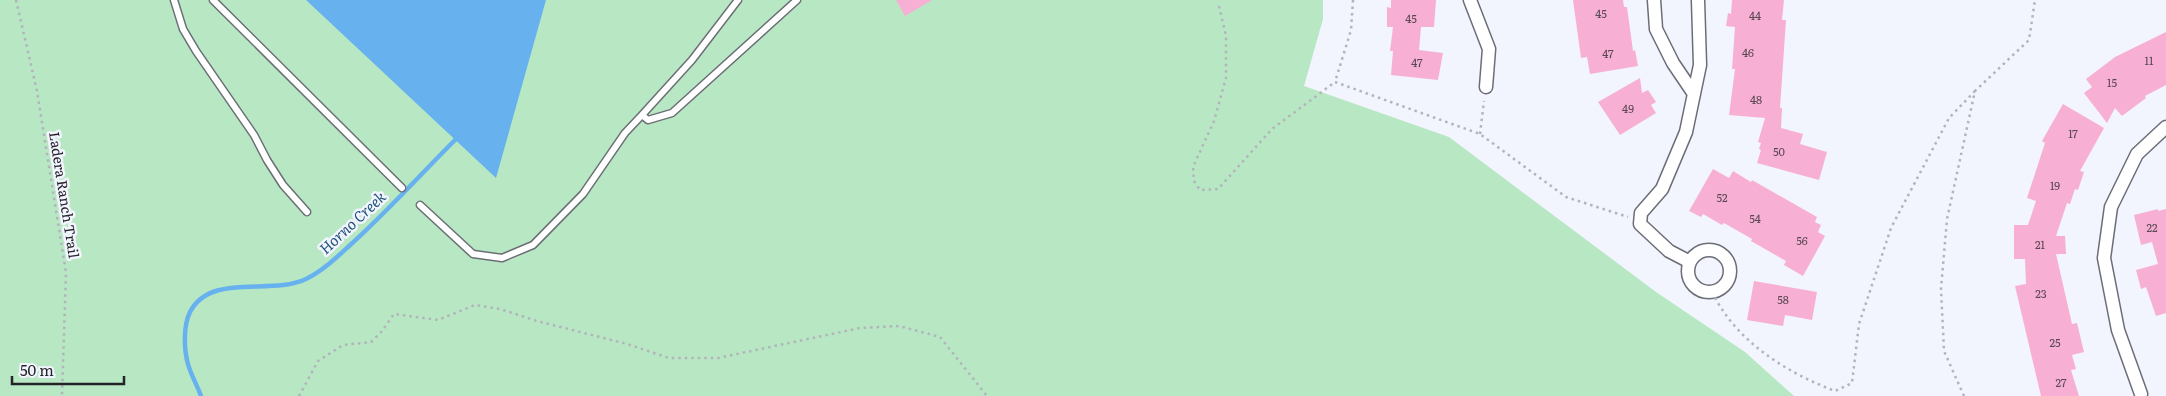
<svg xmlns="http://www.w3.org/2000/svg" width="2166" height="396" font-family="Literata,serif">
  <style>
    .green { fill: #b8e8c3 }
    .water { fill: #68b1ef }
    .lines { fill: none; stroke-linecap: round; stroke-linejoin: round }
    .stream { stroke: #68b1ef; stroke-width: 4.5 }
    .building { fill: #f7b0d4 }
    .lane-casing { stroke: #6c6e77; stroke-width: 9 }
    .street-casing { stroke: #6c6e77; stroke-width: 15 }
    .path { stroke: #b2b4bc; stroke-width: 2.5; stroke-dasharray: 2.5 4; stroke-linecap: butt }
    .lane { stroke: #fff; stroke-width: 6 }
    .street { stroke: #fff; stroke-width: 12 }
    .labels { text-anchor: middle; stroke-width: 5; stroke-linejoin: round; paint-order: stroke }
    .number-label { font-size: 11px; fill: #594753 }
    .street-label { font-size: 14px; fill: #242428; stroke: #f2f4fe }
    .water-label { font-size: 15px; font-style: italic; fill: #1f537c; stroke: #f2f4fe }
  </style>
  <rect width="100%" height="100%" fill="#f2f4fe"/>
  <path class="green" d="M0,0h1323v19l-19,67 145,51 207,155 89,60 49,44h-1794z"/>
  <path class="water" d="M306,0h240l-50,178z"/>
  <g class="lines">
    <path class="stream" d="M201,396c-4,-11 -10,-21 -13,-32 -4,-14 -5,-38 2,-52 21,-40 81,-16 116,-33 15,-7 29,-20 42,-32 37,-33 71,-71 107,-107l2,-6"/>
  </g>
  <path class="building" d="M896,0h36l-27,16z
    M1391,0h45l-2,27h-13l-2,23 24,3 -5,27 -47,-5 2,-24h-3l3,-24h-6v-20l4,1z
    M1573,0h50l1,7h3l6,44 2,-1 3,16 -48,8 -3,-17 -6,1z
    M1732,0h52l-2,20h4l-6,88h2l-1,20 22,6 -3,10 27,8 -8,28 -62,-17 4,-13 -2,-1 2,-6 -3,-1 7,-24 -36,-3 6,-46h-3l3,-42 -9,-1 2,-13 3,1z
    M2166,32v53l-21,11 1,2 -24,18 -7,-8 -8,15 -23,-30 8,-6 -6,-8 29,-22z
    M1640,78l2,15 6,-3 8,12 -5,3 5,8 -36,22 -22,-33z
    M2063,104l41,24 -24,43 4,1 -6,18 -3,-1 -5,15 -3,-1 -11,33h9l1,18h-10l16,70 5,-1 7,29 -12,3 4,14 -5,1 8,26h-38l-26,-110 11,-2 -1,-25h-11v-34h14l8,-24 -9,-3 18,-55 -3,-2z
    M1713,169l16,9 4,-7 18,11 1,-2 65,37 -2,5 6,3 -3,7 7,4 -22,40 -19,-11 2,-4 -35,-20 1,-2 -28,-16 -2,2 -19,-11 -2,3 -12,-6z
    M2158,209v2l8,-2v104l-10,3 -10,-29 -5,2 -5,-19 22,-6 -6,-22 -11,3 -7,-30z
    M1754,281l63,11 -5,28 -27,-5 -2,11 -36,-6z"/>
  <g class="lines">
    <defs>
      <path id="lane" d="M174,0l9,29 13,22 58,84 13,25 16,25 24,27
        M213,0l189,188
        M642,115l50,-55 46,-60
        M420,205l53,49 29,4 31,-13 50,-51 42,-61 17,-18 6,5 24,-7 125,-113"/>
      <path id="street" d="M1470,0l19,49 -3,38
        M1654,0l2,29 17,34 21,31
        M1688 271a21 21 0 1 1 42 0a21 21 0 1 1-42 0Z
        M1690,262l-21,-11 -29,-27 1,-11 21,-24 24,-57 14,-67 -2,-65
        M2141,394l-23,-64 -14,-72 7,-51 26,-53 29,-27"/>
    </defs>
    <use href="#lane" class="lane-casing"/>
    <use href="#street" class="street-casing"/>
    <path class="path" d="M16,0l21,91 29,182 -4,123
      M1353,0l-2,30 -16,52 145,52 86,63 62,20
      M1219,6l7,30v42l-12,43 -21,46 1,14 6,9 18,-1 54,-60 63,-47
      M1480,134l4,-33
      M1712,292c24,49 73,80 123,99l17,-8 7,-59 32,-96 58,-110 26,-27
      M299,396l19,-35 25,-16 28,-3 11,-11 12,-17 44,6 37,-15 25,4 37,12 90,23 42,14h49l142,-30 39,-2 41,11 47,59
      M1964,396l-20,-45 -3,-62 6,-70 28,-128 54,-51 6,-40"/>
    <use href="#lane" class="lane"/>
    <use href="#street" class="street"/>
  </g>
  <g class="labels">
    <g class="number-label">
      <text x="1601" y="18">45</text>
      <text x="1755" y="20">44</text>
      <text x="1411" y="23">45</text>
      <text x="1748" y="57">46</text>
      <text x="1608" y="58">47</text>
      <text x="2149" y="65">11</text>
      <text x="1417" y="67">47</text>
      <text x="2112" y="87">15</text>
      <text x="1756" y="104">48</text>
      <text x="1628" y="113">49</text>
      <text x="2073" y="138">17</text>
      <text x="1779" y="156">50</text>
      <text x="2055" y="190">19</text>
      <text x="1722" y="202">52</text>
      <text x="1755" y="223">54</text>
      <text x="2152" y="232">22</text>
      <text x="1802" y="245">56</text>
      <text x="2040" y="249">21</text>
      <text x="2041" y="298">23</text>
      <text x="1783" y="304">58</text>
      <text x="2055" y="347">25</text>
      <text x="2061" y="387">27</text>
    </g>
    <g class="street-label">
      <text transform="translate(64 195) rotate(81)" y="5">Ladera Ranch Trail</text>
    </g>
    <g class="water-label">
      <text transform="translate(353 223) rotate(-43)" y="5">Horno Creek</text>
    </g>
  </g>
  <path d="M12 376v8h112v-8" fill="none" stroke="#242428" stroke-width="2.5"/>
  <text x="20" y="376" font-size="15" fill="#242428" stroke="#f2f4fe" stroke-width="4" paint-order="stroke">50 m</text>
</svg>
